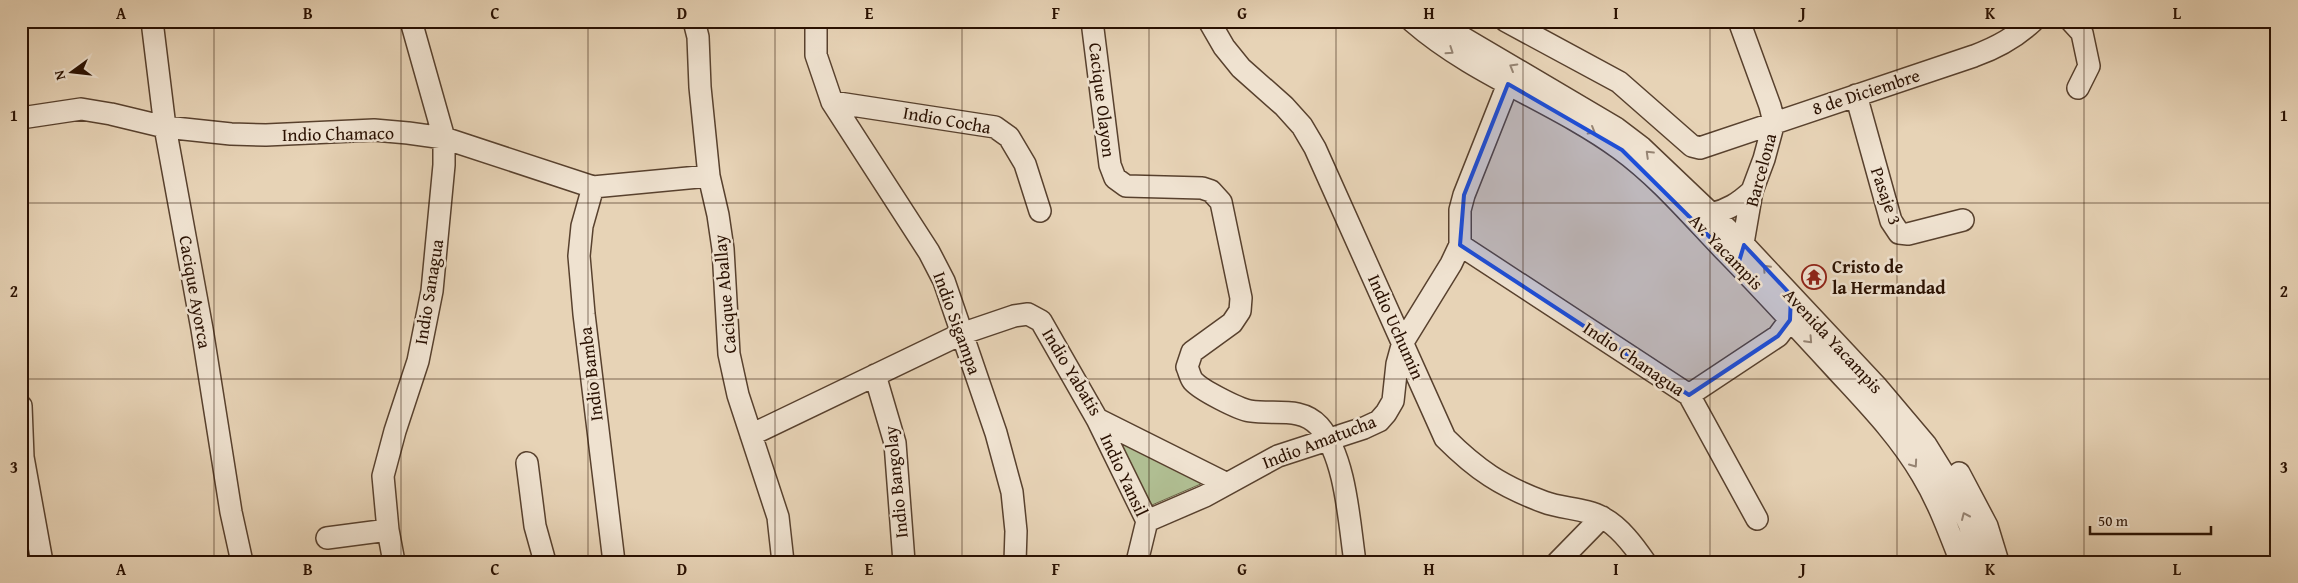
<svg xmlns="http://www.w3.org/2000/svg" width="2298" height="583" font-family="'Gentium Book Plus',serif">
  <style>
    .green { fill: #b0be92; stroke: #6c674a }
    .lines { fill: none; stroke-linecap: round; stroke-linejoin: round }
    .minor-casing { stroke: #58412e; stroke-width: 24 }
    .minor { stroke: #efe2d0; stroke-width: 21 }
    .oneway { stroke: #968473 }
    .marked { fill: #1d4ed8; fill-opacity: 0.2; stroke: #1d4ed8; stroke-width: 4; stroke-linejoin: round }
    .grid { fill: none; stroke: #291001; stroke-width: 1; stroke-opacity: 0.55 }
    .labels { text-anchor: middle; stroke-width: 5; stroke-linejoin: round; paint-order: stroke }
    .street-label { font-size: 18px; fill: #291001; stroke: #efe2d0 }
    .poi-label { font-size: 18px; font-weight: bold; fill: #291001; stroke: #efe2d0; text-anchor: start }
    .neatline { fill: none; stroke: #291001; stroke-width: 2 }
    .grid-label { font-size: 16px; text-anchor: middle; font-weight: bold; fill: #291001 }
  </style>
  <rect width="100%" height="100%" fill="#e7d3b6"/>
  <filter id="stains"><feTurbulence type="fractalNoise" baseFrequency=".004" numOctaves="4"/><feColorMatrix values="0 0 0 0 .2 0 0 0 0 .09 0 0 0 0 .02 0 0 0 .5 -.17"/></filter>
  <radialGradient id="worn" r=".72"><stop offset=".6" stop-color="#630" stop-opacity="0"/><stop offset="1" stop-color="#630" stop-opacity=".3"/></radialGradient>
  <path class="green" d="M1116,441l87,42 -51,22z"/>
  <g class="lines">
    <defs>
      <path id="minor" d="M152,21l13,106 37,202 29,183 11,50
        M694,21l4,16 2,50 9,89 9,39 5,34 6,105 9,41 40,122 5,45
        M816,21v34l16,47 97,150 15,29 52,152 16,59 4,39 -1,31
        M1092,21l18,144 5,13 11,8 76,2 9,3 10,11 20,96 -1,13 -8,12 -40,29 -5,15c2,4 3,10 6,14 8,9 45,28 57,30 24,4 51,-5 69,15 27,31 30,96 36,136
        M1209,21l15,26 17,21 43,38 18,20 13,22 130,290c32,32 56,48 99,64 18,7 42,6 59,16 17,9 31,28 42,44
        M1412,21c63,55 142,80 208,128 40,29 73,69 107,104 36,37 71,75 106,113 32,35 65,68 89,109 17,28 27,57 39,87
        M1441,21l19,15 156,92 25,19 103,98 133,142 49,58 26,42 17,37 12,38
        M1506,21l113,61 73,64 8,2 274,-92c22,-8 41,-18 59,-35
        M1739,21l31,85 4,16 -10,37 -12,32 -11,64
        M2071,21l11,12 7,33 -11,22
        M1856,95l35,126 8,12 9,1 55,-14
        M832,102l163,25 14,10 16,27 15,47
        M21,118l60,-9 30,5 54,13 66,7 35,1 108,-5 34,3 36,5 149,49 116,-11
        M593,187l-11,39 -3,30 5,58 30,248
        M1711,214c17,-4 28,-11 41,-23
        M1460,245l229,150 68,124
        M875,375l20,68 9,119
        M1689,395l89,-59 12,-16v-15
        M21,406l2,51 19,105
        M1097,419l130,65
        M751,435l210,-101 53,-18 14,-2 13,7 56,98 50,102 -10,41
        M527,463l8,63 10,36
        M1959,473l28,53 11,36
        M1147,521l58,-25 73,-40 86,-28 15,-7 7,-8 7,-12 4,-37 6,-22 48,-78 9,-19v-35l4,-15 44,-111
        M327,538l61,-8
        M394,562l-6,-32 -5,-54 12,-45 23,-70 14,-70 12,-126v-27l-33,-117
        M1558,562l44,-45"/>
    </defs>
    <use href="#minor" class="minor-casing"/>
    <use href="#minor" class="minor"/>
  </g>
  <defs><path id="oneway-chevron" d="M-2-3.5L2.5 0L-2 3.5" fill="none" stroke-width="1.6" stroke-linecap="round" stroke-linejoin="round" transform="scale(1.25)"/></defs>
  <g class="oneway">
    <use href="#oneway-chevron" transform="translate(1450 51) rotate(34)"/>
    <use href="#oneway-chevron" transform="translate(1513 67) rotate(-150)"/>
    <use href="#oneway-chevron" transform="translate(1592 131) rotate(30)"/>
    <use href="#oneway-chevron" transform="translate(1649 154) rotate(-136)"/>
    <use href="#oneway-chevron" transform="translate(1766 268) rotate(-133)"/>
    <use href="#oneway-chevron" transform="translate(1809 340) rotate(47)"/>
    <use href="#oneway-chevron" transform="translate(1914 464) rotate(55)"/>
    <use href="#oneway-chevron" transform="translate(1965 516) rotate(-114)"/>
  </g>
  <path class="marked" d="M1508,84l114,66 116,115 6,-20 47,50 -1,25 -12,16 -89,59 -229,-150 4,-50z"/>
  <path class="grid" d="M214,21v541M401,21v541M588,21v541M775,21v541M962,21v541M1149,21v541M1336,21v541M1523,21v541M1710,21v541M1897,21v541M2084,21v541M21,203h2256M21,379h2256"/>
  <defs>
    <symbol id="temple-ring" viewBox="-11 -11 22 22"><circle r="9.5" fill="#efe2d0" stroke="#8f2418" stroke-width="1.5"/><path d="M0-6L5-2H3V0L6.5 2.5H4V6H1.5V3h-3V6H-4V2.5H-6.5L-3 0V-2H-5Z" fill="#8f2418"/></symbol>
  </defs>
  <g fill-rule="evenodd">
    <use href="#temple-ring" x="1800" y="263" width="28" height="28"/>
  </g>
  <g class="labels">
    <g class="street-label">
      <text transform="translate(1866 92) rotate(-18)" y="6">8 de Diciembre</text>
      <text transform="translate(1102 100) rotate(83)" y="6">Cacique Olayon</text>
      <text transform="translate(947 120) rotate(10)" y="6">Indio Cocha</text>
      <text transform="translate(338 134) rotate(-1)" y="6">Indio Chamaco</text>
      <text transform="translate(1761 170) rotate(-75)" y="6">Barcelona</text>
      <text transform="translate(1886 196) rotate(71)" y="6">Pasaje 3</text>
      <text transform="translate(1726 252) rotate(46)" y="6">Av. Yacampis</text>
      <text transform="translate(195 292) rotate(80)" y="6">Cacique Ayorca</text>
      <text transform="translate(429 292) rotate(-81)" y="6">Indio Sanagua</text>
      <text transform="translate(725 294) rotate(-95)" y="6">Cacique Aballay</text>
      <text transform="translate(957 323) rotate(70)" y="6">Indio Sigampa</text>
      <text transform="translate(1396 327) rotate(66)" y="6">Indio Uchumin</text>
      <text transform="translate(1833 341) rotate(47)" y="6">Avenida Yacampis</text>
      <text transform="translate(1634 359) rotate(34)" y="6">Indio Chanagua</text>
      <text transform="translate(1072 372) rotate(59)" y="6">Indio Yabatis</text>
      <text transform="translate(591 374) rotate(-97)" y="6">Indio Bamba</text>
      <text transform="translate(1319 442) rotate(-21)" y="6">Indio Amatucha</text>
      <text transform="translate(1124 475) rotate(65)" y="6">Indio Yansil</text>
      <text transform="translate(896 482) rotate(-96)" y="6">Indio Bangolay</text>
    </g>
    <g class="poi-label">
      <text x="1832" y="273">Cristo de<tspan x="1832" dy="21">la Hermandad</tspan></text>
    </g>
  </g>
  <rect width="2298" height="583" fill="none" stroke="#e7d3b6" stroke-width="55"/>
  <g transform="translate(72 72) rotate(255)" stroke="#efe2d0" stroke-width="4" paint-order="stroke">
  <path d="M0-4L9 19L0 12L-9 19Z" fill="#291001"/>
  <text y="-8" font-size="14" font-weight="bold" text-anchor="middle" fill="#291001">N</text>
  </g>
  <path d="M2090 526v8h121v-8" fill="none" stroke="#291001" stroke-width="2.5"/>
  <text x="2098" y="526" font-size="15" fill="#291001" stroke="#efe2d0" stroke-width="4" paint-order="stroke">50 m</text>
  <rect x="28" y="28" width="2242" height="528" class="neatline"/>
  <g class="grid-label">
    <text x="121" y="19">A</text>
    <text x="308" y="19">B</text>
    <text x="495" y="19">C</text>
    <text x="682" y="19">D</text>
    <text x="869" y="19">E</text>
    <text x="1056" y="19">F</text>
    <text x="1242" y="19">G</text>
    <text x="1429" y="19">H</text>
    <text x="1616" y="19">I</text>
    <text x="1803" y="19">J</text>
    <text x="1990" y="19">K</text>
    <text x="2177" y="19">L</text>
    <text x="14" y="121">1</text>
    <text x="2284" y="121">1</text>
    <text x="14" y="297">2</text>
    <text x="2284" y="297">2</text>
    <text x="14" y="473">3</text>
    <text x="2284" y="473">3</text>
    <text x="121" y="575">A</text>
    <text x="308" y="575">B</text>
    <text x="495" y="575">C</text>
    <text x="682" y="575">D</text>
    <text x="869" y="575">E</text>
    <text x="1056" y="575">F</text>
    <text x="1242" y="575">G</text>
    <text x="1429" y="575">H</text>
    <text x="1616" y="575">I</text>
    <text x="1803" y="575">J</text>
    <text x="1990" y="575">K</text>
    <text x="2177" y="575">L</text>
  </g>
  <rect width="100%" height="100%" filter="url(#stains)"/>
  <rect width="100%" height="100%" fill="url(#worn)"/>
</svg>
